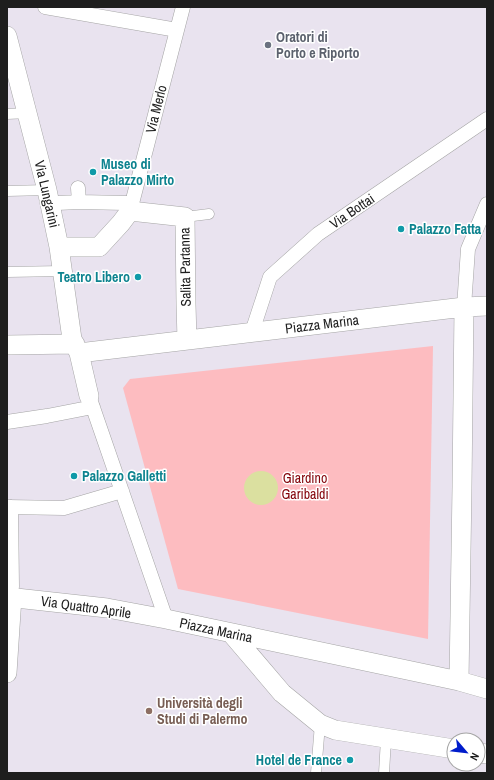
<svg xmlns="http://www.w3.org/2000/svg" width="494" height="780" font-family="'Archivo Narrow',sans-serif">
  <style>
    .park { fill: #fdbcc0 }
    .water { fill: #dbe0a0 }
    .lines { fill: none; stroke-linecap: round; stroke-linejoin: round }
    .service-casing { stroke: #a5a5a5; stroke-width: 11 }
    .pedestrian-casing { stroke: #a5a5a5; stroke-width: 15 }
    .minor-casing { stroke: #a5a5a5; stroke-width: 20 }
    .service { stroke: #fff; stroke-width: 10 }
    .pedestrian { stroke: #fff; stroke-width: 14 }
    .minor { stroke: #fff; stroke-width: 19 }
    .worship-dot { fill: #6b7280; stroke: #fff; stroke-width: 1.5 }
    .culture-dot { fill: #0f9aa8; stroke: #fff; stroke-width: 1.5 }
    .education-dot { fill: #8d6e63; stroke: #fff; stroke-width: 1.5 }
    .labels { text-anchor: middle; stroke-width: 3; stroke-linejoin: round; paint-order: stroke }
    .worship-label { font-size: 14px; font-weight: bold; fill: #5b616d; stroke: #fff; text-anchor: start }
    .street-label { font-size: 14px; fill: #1e1e1e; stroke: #fff }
    .culture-label { font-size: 14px; font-weight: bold; fill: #0d838f; stroke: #fff; text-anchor: start }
    .park-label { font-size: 14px; fill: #84040a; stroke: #fff }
    .education-label { font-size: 14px; font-weight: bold; fill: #785e54; stroke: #fff; text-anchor: start }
  </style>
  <rect width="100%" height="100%" fill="#e9e3ef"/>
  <path class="park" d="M433,346l-5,293 -250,-50 -55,-201 7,-9z"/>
  <path class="water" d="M244 488a17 17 0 1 1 34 0a17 17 0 1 1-34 0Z"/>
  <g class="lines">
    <defs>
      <path id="service" d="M7,114l21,-1
        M7,191l40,-1
        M185,217l24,-3
        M7,272l55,-1
        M316,773l4,-49
        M384,773l2,-34"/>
      <path id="pedestrian" d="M45,7l132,23
        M78,188l1,14
        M57,203l22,-1 47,1
        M130,211l53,-204
        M464,307l4,-58 19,-45
        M252,332l18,-55 48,-43 169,-115
        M89,396l77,223
        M7,422l40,-6 46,-9
        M7,507l57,1 58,-17
        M11,507l1,80"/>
      <path id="minor" d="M7,36l40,154 12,57 13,92 7,14 10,43
        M59,247h40l22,-24 9,-12 55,6 1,87 1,36
        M7,345l68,-1
        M79,353l385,-46 23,-1
        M7,597l100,11 59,11 293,62 28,8
        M231,633l51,60 38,31 15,6 119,19
        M7,673l5,-76
        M459,681l3,-194 2,-180
        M478,753l9,1"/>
    </defs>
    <use href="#service" class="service-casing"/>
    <use href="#pedestrian" class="pedestrian-casing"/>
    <use href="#minor" class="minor-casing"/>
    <use href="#service" class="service"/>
    <use href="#pedestrian" class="pedestrian"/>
    <use href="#minor" class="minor"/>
  </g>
  <circle class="worship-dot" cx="268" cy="45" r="4"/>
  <g class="culture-dot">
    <circle cx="93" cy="172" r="4"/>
    <circle cx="401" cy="229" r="4"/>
    <circle cx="138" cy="277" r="4"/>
    <circle cx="74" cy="476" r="4"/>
    <circle cx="350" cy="760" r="4"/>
  </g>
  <circle class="education-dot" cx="149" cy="711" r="4"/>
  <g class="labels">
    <g class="worship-label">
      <text x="276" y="42">Oratori di<tspan x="276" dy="16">Porto e Riporto</tspan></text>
    </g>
    <g class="street-label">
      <text transform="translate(156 109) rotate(-76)" y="5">Via Merlo</text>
      <text transform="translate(47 194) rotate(77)" y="5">Via Lungarini</text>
      <text transform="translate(352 211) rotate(-34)" y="5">Via Bottai</text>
      <text transform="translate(185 267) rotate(-91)" y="5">Salita Partanna</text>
      <text transform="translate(322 324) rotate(-7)" y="5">Piazza Marina</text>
      <text transform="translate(86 607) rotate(8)" y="5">Via Quattro Aprile</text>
      <text transform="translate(216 630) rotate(12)" y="5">Piazza Marina</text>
    </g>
    <g class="culture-label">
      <text x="101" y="169">Museo di<tspan x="101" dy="16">Palazzo Mirto</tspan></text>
      <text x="409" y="234">Palazzo Fatta</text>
      <text x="130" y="282" text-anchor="end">Teatro Libero</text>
      <text x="82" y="481">Palazzo Galletti</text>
      <text x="342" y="765" text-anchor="end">Hotel de France</text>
    </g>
    <g class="park-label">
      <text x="305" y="483">Giardino<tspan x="305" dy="16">Garibaldi</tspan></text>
    </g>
    <g class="education-label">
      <text x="157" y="708">Università degli<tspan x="157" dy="16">Studi di Palermo</tspan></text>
    </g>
  </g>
  <rect width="494" height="780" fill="none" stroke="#1e1e1e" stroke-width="16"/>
  <g transform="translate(466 752) rotate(118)"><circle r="19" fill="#ffffff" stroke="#a5a5a5"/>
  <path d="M0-3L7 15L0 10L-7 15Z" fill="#001ccb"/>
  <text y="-6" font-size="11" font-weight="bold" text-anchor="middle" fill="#1e1e1e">N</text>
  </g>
</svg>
